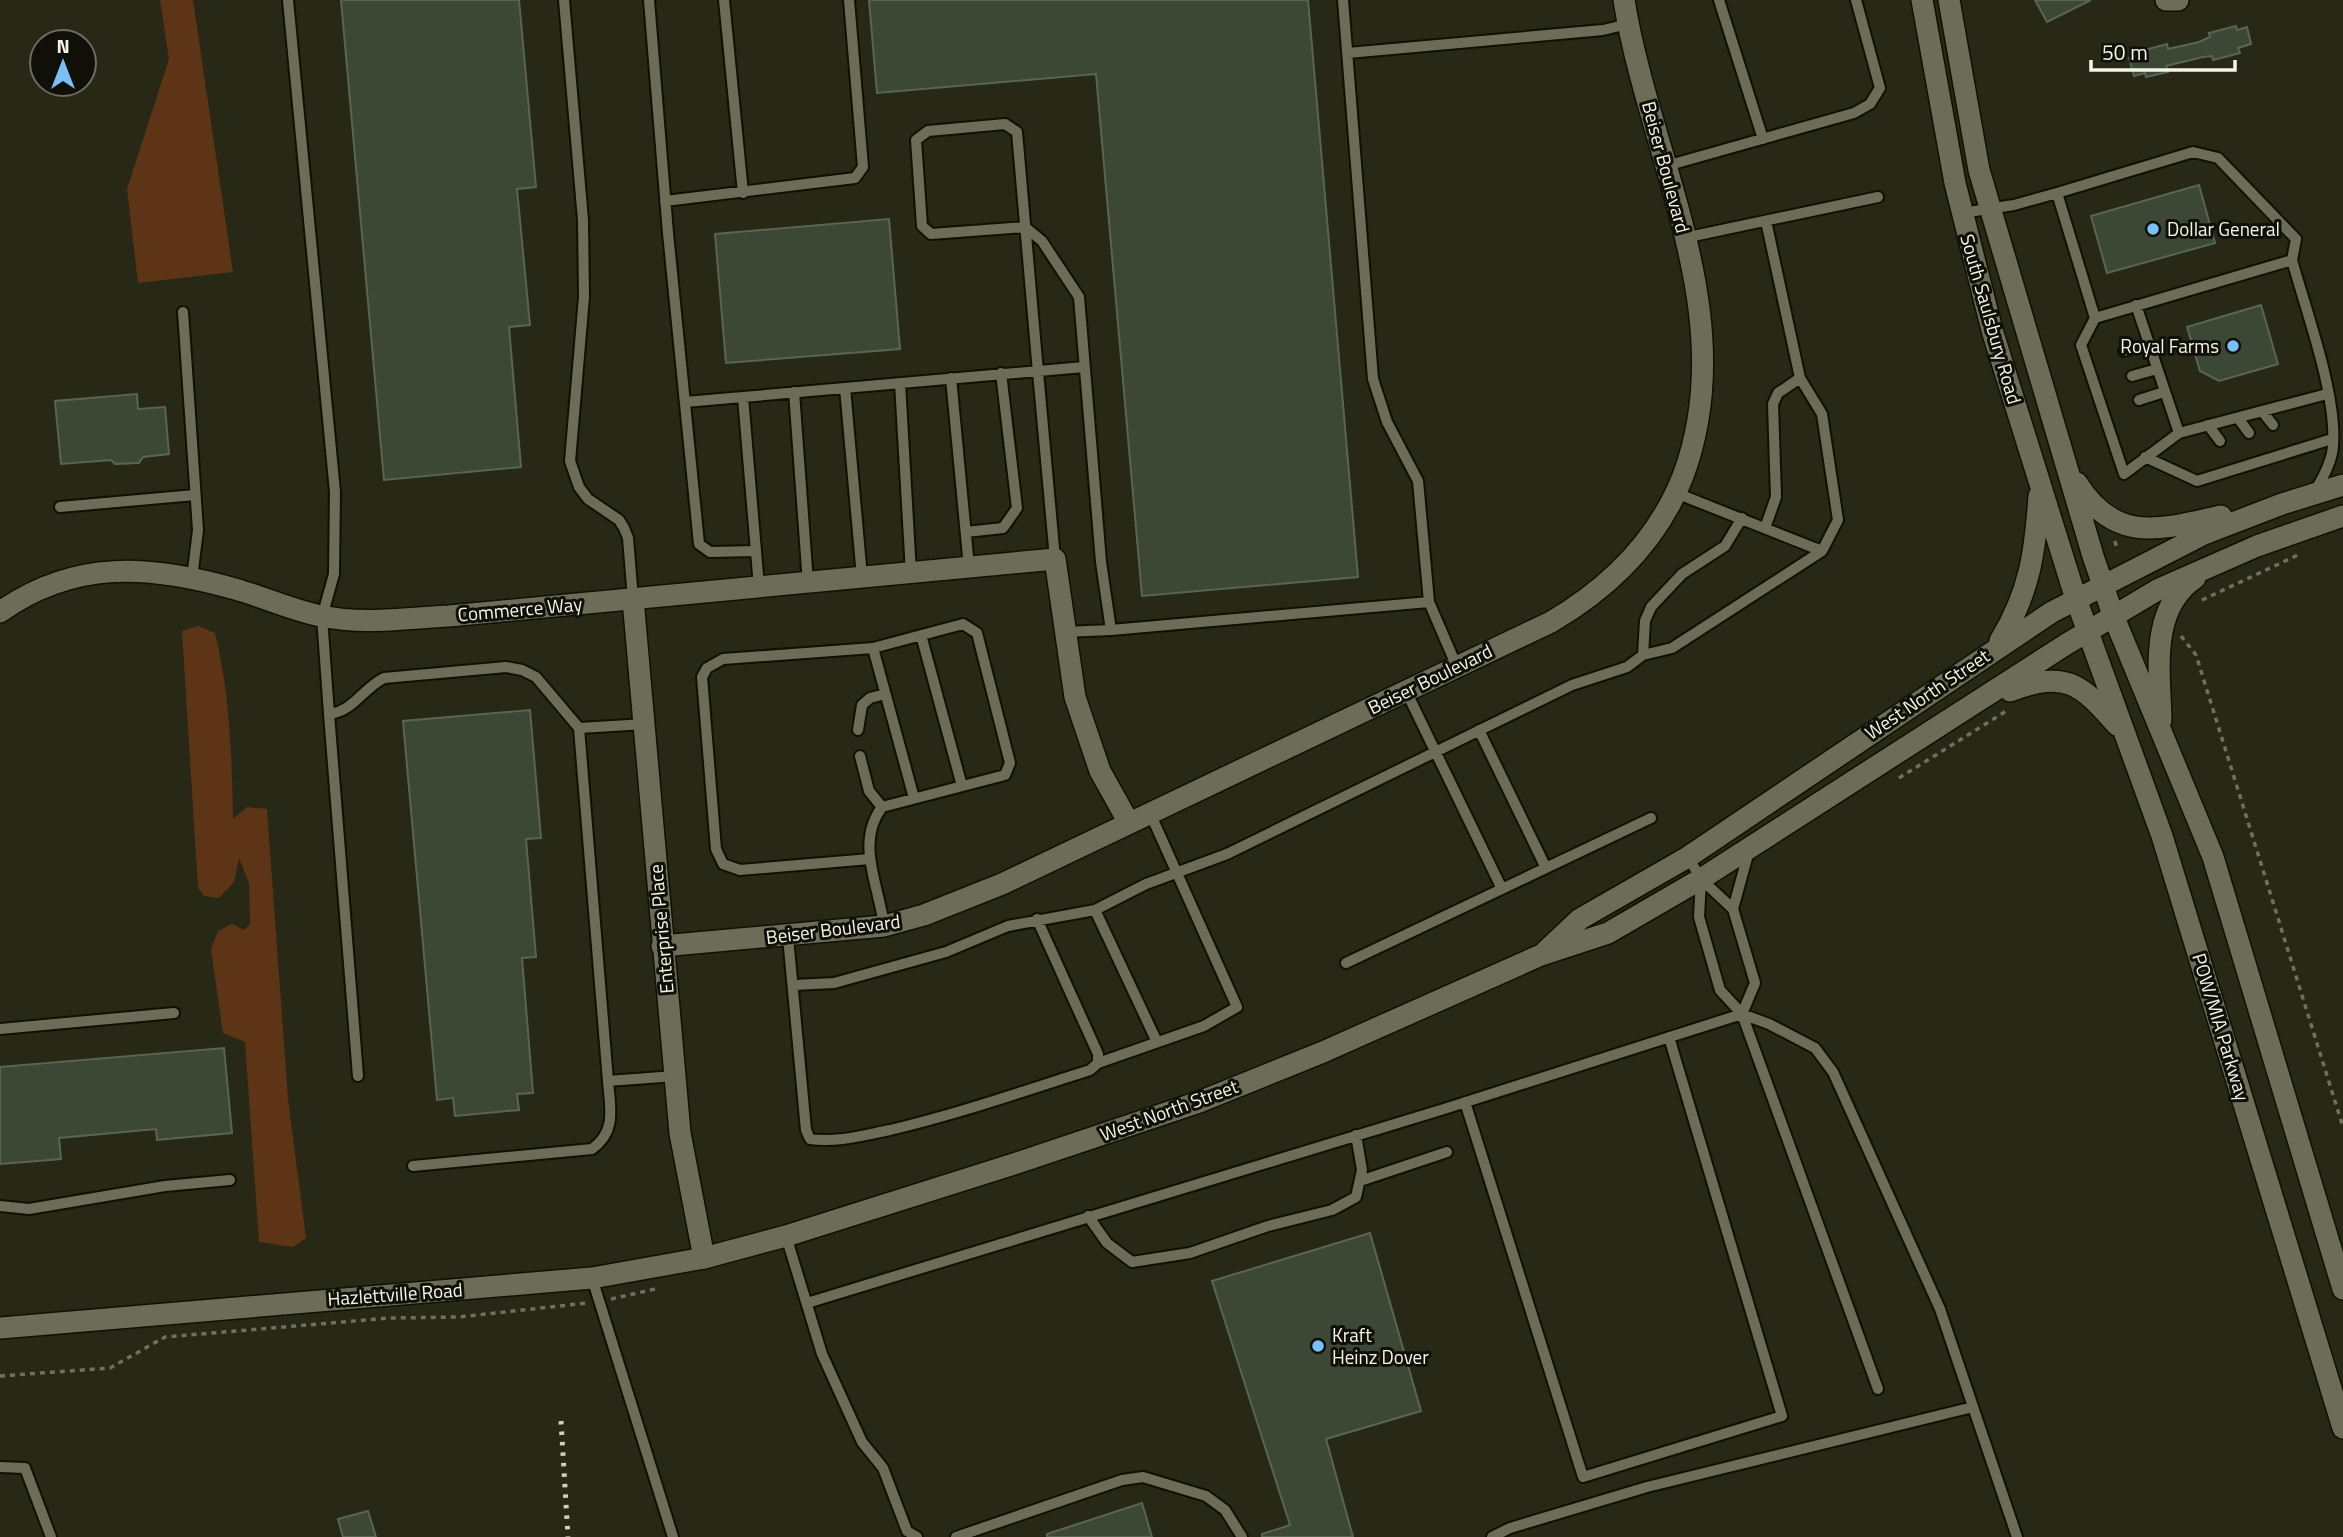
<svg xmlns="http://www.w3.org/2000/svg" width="2343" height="1537" font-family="'Titillium Web',sans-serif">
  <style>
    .green { fill: #5d3416 }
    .building { fill: #3c4736; stroke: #596553; stroke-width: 2 }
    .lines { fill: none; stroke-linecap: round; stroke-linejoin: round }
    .lane-casing { stroke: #111102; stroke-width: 14 }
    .street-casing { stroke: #111102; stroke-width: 24 }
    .secondary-casing { stroke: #111102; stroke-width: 24 }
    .path { stroke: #707060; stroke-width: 3.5; stroke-dasharray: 5 5; stroke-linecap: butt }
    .lane { stroke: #6c6c58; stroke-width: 10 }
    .street { stroke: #6c6c58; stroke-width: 21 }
    .secondary { stroke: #6c6c58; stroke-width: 21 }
    .rail { stroke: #cfd0c3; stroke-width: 5; stroke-dasharray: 3.5 7; stroke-linecap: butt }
    .poi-dot { fill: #79bff8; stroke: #101008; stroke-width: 2.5 }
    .labels { text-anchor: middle; stroke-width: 6; stroke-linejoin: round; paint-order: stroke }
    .street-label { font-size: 19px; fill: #f4f5e9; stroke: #101008 }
    .poi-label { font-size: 19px; fill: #f4f5e9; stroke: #101008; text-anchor: start }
  </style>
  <rect width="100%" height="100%" fill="#282816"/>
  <path class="green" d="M160,0h33l40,272 -95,11 -11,-94 42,-130z
    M198,626l17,7c15,61 17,123 18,186l14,-12 20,2 21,290 18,139 -13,9 -34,-5 -14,-200 -22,-9 -12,-84 7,-18 14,-7 12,6 6,-6 -1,-41 -10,-25 -5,24 -15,16 -15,-2 -6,-8 -16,-257z"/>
  <path class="building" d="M341,0h178l17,187 -19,2 13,136 -21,2 12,140 -137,13z
    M869,0h439l50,577 -216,19 -46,-522 -219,19z
    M2035,0h56l-44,22z
    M2236,26l1,4 10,-3 4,17 -13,4 2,5 -27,7 -1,-4 -9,1 -37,9 2,6 -22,5 -1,-4 -11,3 -5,-18 13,-3 -1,-4 26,-7 1,5 31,-7 11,-5 -1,-4z
    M2199,185l16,58 -108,30 -16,-57z
    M889,219l11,130 -174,14 -11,-129z
    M2261,305l17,59 -59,17 -19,-10 -13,-44z
    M137,394l1,15 27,-2 4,47 -26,3 -4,6 -24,1 -4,-4 -50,4 -6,-63z
    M530,710l11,128 -15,1 10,118 -14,1 11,135 -16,1 2,16 -64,6 -2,-18 -16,2 -34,-379z
    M224,1048l8,85 -75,7 -1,-11 -97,9 2,21 -61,5v-97z
    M1370,1233l51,178 -95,28 27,98h-91v-3l28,-9 -78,-244z
    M1142,1503l10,34h-105v-3z
    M368,1511l8,26h-33l-5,-18z"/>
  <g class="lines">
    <defs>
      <path id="lane" d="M288,0l47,492 -1,82 -12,43 7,97c25,-3 33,-25 55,-36l122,-11 16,3 14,7 43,51
        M564,0l19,220 1,77 -14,164 9,26 9,12 31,21 5,8 4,10 5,61
        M649,0l19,233 31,311 11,8 46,-1
        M724,0l19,193
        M1719,0l44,139
        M1348,53l255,-23 25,-6
        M1666,166l188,-53 16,-9 10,-16 -24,-88
        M2057,193l136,-41 25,6 78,81 -4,21
        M665,201l190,-23 8,-11 -14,-167
        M1962,213l52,-8 43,-12 38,125 197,-58c14,51 45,134 41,186 -1,16 -10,32 -18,45
        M1684,238l194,-41
        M183,312l15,218 -6,48
        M2095,318l-14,27 43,129 55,-41 -43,-128
        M2124,351l24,-7
        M2132,376l25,-7
        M951,378l18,189
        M900,383l11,190
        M845,388l17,189
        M794,392l14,191
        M2139,400l25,-8
        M685,402l58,-5
        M2262,411l11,14
        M2238,418l11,15
        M2208,425l12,16
        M2179,433l148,-39
        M2145,457l52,24 135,-42
        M1676,493l146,58
        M60,507l135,-12
        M1765,528l11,-31 -3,-93 5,-11 22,-15
        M966,532l37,-4 14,-20 -16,-135
        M1055,559c-13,-142 -26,-285 -38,-427l-12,-8 -77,7 -12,9 6,86 9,8 94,-7 17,14 37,56 22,265 10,68 318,-28 -11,-121 -31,-59 -14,-43 -30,-379
        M759,587l-16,-190 341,-30
        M1429,602l28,65
        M1064,632l47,-2
        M921,635l41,151
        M873,648l41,150
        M1643,655l2,-34 6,-14 31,-33 43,-28 17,-28
        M1406,691l96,198
        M329,714l29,362
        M645,724l-66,4 29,353 67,-5
        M858,730l4,-25 8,-7 15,-4
        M1479,730l67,138
        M860,756l9,35 13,16
        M1688,857l13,22 32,30 22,74 -13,31 -22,-24 -21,-73 2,-38
        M870,859l-130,11 -17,-6 -7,-15 -14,-172 5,-9 16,-9 150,-11 90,-24 14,9 33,130 -5,12 -123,32c-27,36 -3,78 2,119
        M1733,909l16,-58
        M1095,910l62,132
        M788,937l18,193 4,9c27,4 54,-4 80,-9 68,-16 134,-39 200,-60l8,-7v-9l-61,-135
        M1346,963l305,-145
        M794,985l40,-2 112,-31 62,-26 87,-16 51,-26 81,-30 345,-169 55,-18 16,-12 29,-7 150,-97 16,-31 -16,-106 -22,-36 -34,-157
        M1742,1014l136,375
        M0,1029l174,-16
        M1098,1063l106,-37 33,-19 -87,-194
        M1465,1102l118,375 199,-61 -113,-379
        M413,1166l179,-17c25,-18 18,-41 16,-68
        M1360,1181l87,-29
        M0,1206l29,3 136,-23 65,-6
        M1088,1216l19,27 25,19 58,-9 78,-27 64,-16 24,-13 6,-27 -6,-35
        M786,1236l36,118 40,88 21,26 24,63 10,6
        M592,1278l81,259
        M807,1303l637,-194 298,-95 27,10 46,24 18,24 107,237 77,228
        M0,1467l25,1 26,69
        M956,1537l166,-57 21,-3 63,19 19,14 17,27
        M1492,1537l18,-9 137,-41 326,-80"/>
      <path id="street" d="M2166,0h12
        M633,599l47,534 24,125
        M0,612c75,-53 150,-47 235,-23 29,8 56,21 86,27 42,9 86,2 128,0l606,-57 20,138 25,74 29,52
        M662,946l222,-20 40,-11 78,-31 549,-262c58,-34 107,-82 132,-146 60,-160 -34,-319 -59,-476"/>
      <path id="secondary" d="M1922,0l33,183 37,147 84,269 86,237 181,592
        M1949,0l30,170 114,386 20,59 100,242 130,432
        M2077,483c38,62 85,46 144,33
        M2000,641c30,-50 35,-88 39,-145
        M2010,691c56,-21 70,-8 107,34
        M2161,720c-1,-48 -12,-111 34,-142
        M1545,952l35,-33 108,-62 364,-245 152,-78 78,-30 61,-19
        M0,1328l592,-50 112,-20 82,-22 231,-73 182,-61 124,-50 218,-97 67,-22 93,-54 364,-234 94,-56 98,-43 86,-30"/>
    </defs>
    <use href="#lane" class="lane-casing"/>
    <use href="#street" class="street-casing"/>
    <use href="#secondary" class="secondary-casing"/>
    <path class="path" d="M2115,541l2,10
      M2202,600l98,-46
      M2181,636l15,19 147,472
      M1899,778l109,-68
      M611,1299l44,-10
      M0,1376l110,-8 55,-31 225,-19 69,-1 128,-14"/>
    <use href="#lane" class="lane"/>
    <use href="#street" class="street"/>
    <use href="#secondary" class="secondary"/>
    <path class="rail" d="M561,1421l7,116"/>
  </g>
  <g class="poi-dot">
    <circle cx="2153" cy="229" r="7"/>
    <circle cx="2233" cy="346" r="7"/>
    <circle cx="1318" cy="1346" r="7"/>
  </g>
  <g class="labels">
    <g class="street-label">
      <text transform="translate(1666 167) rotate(75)" y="7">Beiser Boulevard</text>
      <text transform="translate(1991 319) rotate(74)" y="7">South Saulsbury Road</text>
      <text transform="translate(520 609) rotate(-5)" y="7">Commerce Way</text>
      <text transform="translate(1430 679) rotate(-26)" y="7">Beiser Boulevard</text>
      <text transform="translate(1927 694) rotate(-34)" y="7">West North Street</text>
      <text transform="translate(661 929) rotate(-95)" y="7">Enterprise Place</text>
      <text transform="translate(833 929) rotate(-7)" y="7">Beiser Boulevard</text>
      <text transform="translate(2221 1027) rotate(73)" y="7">POW/MIA Parkway</text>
      <text transform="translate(1169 1110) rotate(-20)" y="7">West North Street</text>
      <text transform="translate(395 1294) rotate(-4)" y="7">Hazlettville Road</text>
    </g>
    <g class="poi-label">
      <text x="2167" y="236">Dollar General</text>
      <text x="2219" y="353" text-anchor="end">Royal Farms</text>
      <text x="1332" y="1342">Kraft<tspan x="1332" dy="22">Heinz Dover</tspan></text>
    </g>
  </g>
  <g transform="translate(63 63)"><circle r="33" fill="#101008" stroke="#6b6c62" stroke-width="2"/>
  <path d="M0-5L12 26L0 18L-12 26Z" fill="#79bff8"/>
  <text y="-10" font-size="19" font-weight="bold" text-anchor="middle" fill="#f4f5e9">N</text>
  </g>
  <path d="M2091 60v10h144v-10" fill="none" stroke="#f4f5e9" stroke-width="3.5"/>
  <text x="2102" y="60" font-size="21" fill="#f4f5e9" stroke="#101008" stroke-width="5" paint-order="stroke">50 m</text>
</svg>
